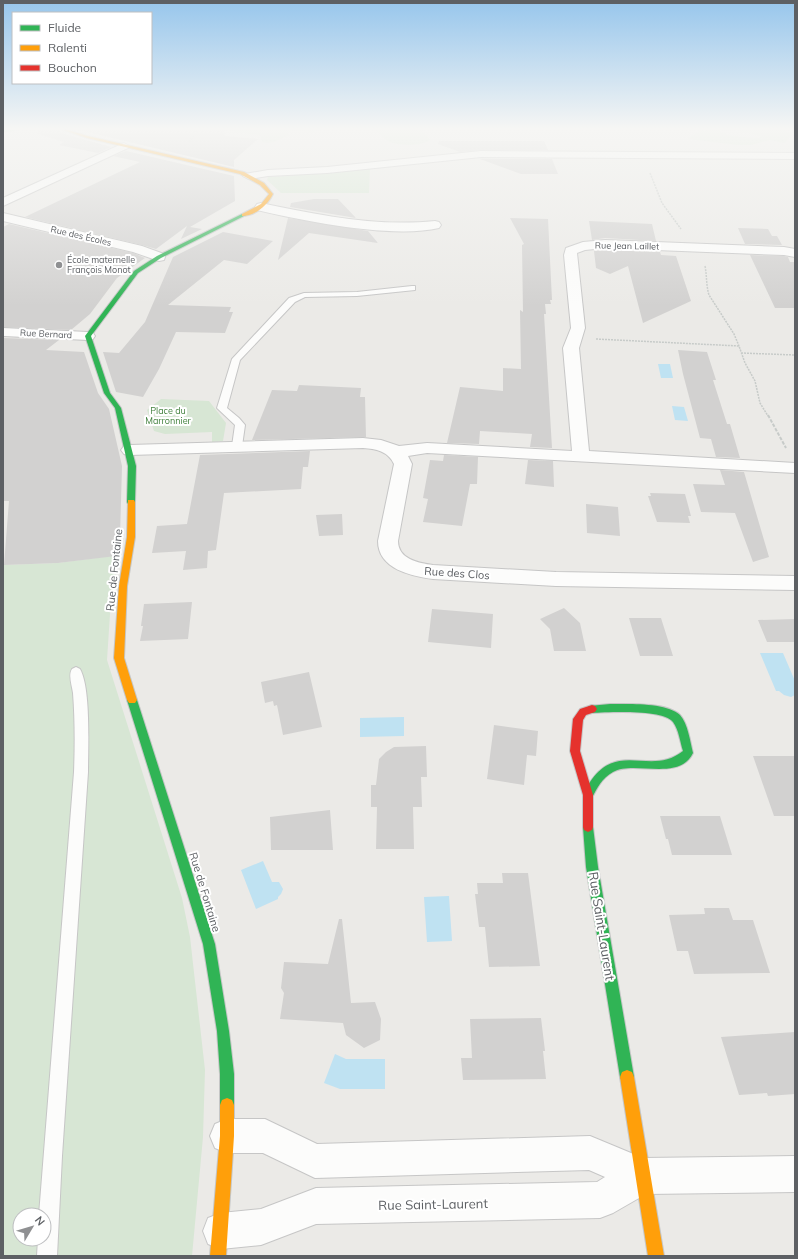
<svg xmlns="http://www.w3.org/2000/svg" width="798" height="1259" font-family="Mulish,sans-serif">
  <style>
    .green { fill: #d7e6d4; fill-rule: evenodd }
    .water { fill: #bfe2f2 }
    .building { fill: #d2d1d0 }
    .lines { fill: none; stroke-linecap: round; stroke-linejoin: round }
    .lane-casing { stroke: #c6c6c6; stroke-width: 2 }
    .street-casing { stroke: #c6c6c6; stroke-width: 2 }
    .fast-casing { stroke: #c5c6c6; stroke-width: 2 }
    .slow-casing { stroke: #c5c6c6; stroke-width: 2 }
    .jam-casing { stroke: #c5c6c6; stroke-width: 2 }
    .path-far1 { stroke: #c7cbc9; stroke-width: 1.5; stroke-dasharray: 2 1; stroke-linecap: butt }
    .path { stroke: #c7cbc9; stroke-width: 2; stroke-dasharray: 3.5 1.5; stroke-linecap: butt }
    .lane { fill: #fcfcfb; fill-rule: evenodd }
    .street { fill: #fcfcfb; fill-rule: evenodd }
    .fast { fill: #30b455; fill-rule: evenodd }
    .slow { fill: #ff9f0a; fill-rule: evenodd }
    .jam { fill: #e5322d; fill-rule: evenodd }
    .poi-dot { fill: #8f9092; stroke: #fff; stroke-width: 1.5 }
    .labels { text-anchor: middle; stroke-width: 4; stroke-linejoin: round; paint-order: stroke }
    .far-street-label { font-size: 9px; fill: #5d6064; stroke: #fff }
    .far-poi-label { font-size: 9px; fill: #5d6064; stroke: #fff; text-anchor: start }
    .far-park-label { font-size: 9px; fill: #42813e; stroke: #fff }
    .street-label { font-size: 11px; fill: #5d6064; stroke: #fff }
    .near-street-label { font-size: 13px; fill: #5d6064; stroke: #fff }
  </style>
  <rect width="100%" height="100%" fill="#ebeae7"/>
  <path class="green" d="M228,130h93c-11,4 -21,-1 -33,2l1,3c-9,4 -17,10 -27,7l-2,-7 -30,-4z
    M376,130h50l-3,1 7,9c-9,6 -30,6 -40,2 -5,-2 -10,-8 -14,-12z
    M741,130c12,0 44,-4 51,5l-8,8 -14,-3 -19,5h-13l-50,-6 10,-8h20l13,5 28,2 2,-2 -22,-5z
    M370,169l-1,24h-88l-14,-13 1,-3h4z
    M161,399l48,2 17,22 -3,18 -11,1v-10l-47,2 -11,-3 -7,-21z
    M119,555l-8,44 -4,61 75,238 8,39 15,133 -2,67 -11,119h-189v-691l55,-2zM20,1215h24v24h-24z"/>
  <path class="water" d="M658,364h12l3,14h-12z
    M672,406l12,1 4,14 -13,-1z
    M760,653h23l12,28v14l-4,2 -7,-2 -5,-4h-3z
    M404,717v19l-44,1v-19z
    M263,861l9,21h7l4,7 -2,5 -3,3v2l-22,10 -15,-39z
    M449,896l3,45 -25,1 -3,-45z
    M335,1054l11,5h39v30h-45l-16,-6z"/>
  <path class="building" d="M38,130h21l2,3 50,14 -13,6 -39,-8 5,-3 -26,-8z
    M79,130h145l1,6 33,3 -24,21v7z
    M439,141h105l4,9h-67l-21,2 -22,-8z
    M126,151l108,25 1,25 -45,26 12,2 -21,10 6,-13 -31,23 -14,-4 -117,-28 115,-55 -27,-6z
    M480,159h72l6,15h-37z
    M314,199h24l18,19 -66,-11 1,-4z
    M288,218l80,13 10,12 -69,-10 -31,27z
    M510,218l38,1 4,81h-2l1,4h-6l1,10h-2l8,134 -22,-1 2,-13 -52,-3 -1,13 -32,-1 13,-56 43,4v-23l18,1 -1,-59 3,2 -1,-67 2,-1z
    M589,221l63,3 4,17 -51,-3 -13,2z
    M9,224l124,29 12,5 -28,20 -27,36 -19,16 -68,-3v-100z
    M738,228l30,1 4,7h5l5,9 -37,-1z
    M223,232l50,9 -26,23 -23,-4 -56,45 63,2 -2,5h4l-8,21 -49,-1 -17,37 -16,28 -27,-5 -13,-40 16,1 26,-31 28,-65z
    M605,250l55,2 1,3 15,1 15,45 -48,22 -15,-57 -18,8 -14,-6 -2,-17z
    M750,255l34,1 4,1 2,5h5v46h-20z
    M3,338l56,2 -13,10 38,2 14,41 11,16 13,57 -2,71 -4,19 -58,7 -54,2 5,-64h-6z
    M678,350l29,2 9,28h-3l14,44h3l10,34 -24,-1 -5,-18 -11,-1 -17,-64z
    M299,385l62,3 -1,9h5l1,40 -114,3 20,-50 25,1z
    M310,451l-2,16h-5l-2,22 -77,4 -8,57 -8,1 -1,17 -24,2 3,-19 -34,2 5,-27 30,-2 13,-69z
    M444,455l34,2 -1,27h-7l-8,42 -39,-4 5,-23 -5,-1 7,-38 13,1z
    M528,460l25,1 1,26 -29,-3z
    M720,470l24,2 25,85 -16,5 -18,-49 -34,-1 -8,-28 32,1z
    M650,493l35,1 6,22h-3l2,7 -33,-1 -9,-26h3z
    M586,504l32,3 2,29 -33,-3z
    M342,514l1,21 -24,1 -3,-21z
    M192,602l-4,37 -48,2 3,-15h-2l3,-22z
    M564,608l16,15 6,28h-32l-4,-22 -10,-10z
    M432,609l61,5 -2,34 -63,-6z
    M629,618h32l12,38h-33z
    M795,619v23h-28l-9,-22z
    M309,672l13,55 -39,8 -6,-30 -3,1 -1,-5 -8,2 -4,-21z
    M494,725l44,6 -2,25 -9,-1 -3,30 -37,-6z
    M426,746l1,31h-6l1,30h-9l1,42h-38l1,-42h-6v-22h5l3,-26 7,-7 8,-5z
    M753,756h42v60h-21z
    M330,810l3,40h-62l-1,-33z
    M660,816h60l12,39h-60l-4,-16h-2z
    M502,873h26l12,93 -51,1 -4,-40h-6l-4,-33h3l-1,-11h26z
    M704,908h25l4,12h20l17,53 -76,1 -6,-23h-11l-8,-36 36,-1z
    M339,919h3l9,84 24,-1 6,17 -1,21 -16,8 -18,-13 -3,-12 -63,-4 4,-26 -3,-5 3,-26 44,2z
    M541,1018l4,33h-2l3,28 -83,1 -2,-22h11l-2,-39z
    M795,1032v62l-27,2 -1,-3 -28,2 -18,-58z"/>
  <g class="lines">
    <defs>
      <path id="lane" d="M412,286h3v4l-58,6 -52,1 -10,5 -55,58 -13,48 12,10 6,7 -3,21 -5,3 -3,-1 -2,-2 3,-21 -18,-17 15,-49 57,-61 15,-5 53,-1z
        M76,667l4,2c11,19 8,80 8,103l-26,384 -5,100h-20l1,-17h6v-24h-5l35,-443c1,-26 1,-53 -1,-79 -1,-7 -5,-18 -1,-24z"/>
      <path id="street" d="M124,143l5,3 -1,2 -125,58v-8z
        M481,151l314,2v6l-314,-2 -154,16 -59,3 -19,3 -6,-3 2,-2 23,-4 59,-3z
        M261,203c58,12 115,24 174,18l4,1 2,3 -2,3c-46,11 -135,-7 -182,-18l-2,-3 2,-3z
        M3,213l139,33 22,8 1,3 -1,3 -5,1 -26,-9 -130,-31z
        M605,240l179,7 11,2v8l-11,-2 -179,-7 -20,2 -8,3 8,75 -6,20 10,103 206,12v10l-368,-20 -19,3 4,8 -14,77c0,18 20,22 35,24l123,7 239,4v14l-239,-4 -123,-7c-22,-3 -55,-10 -55,-38l16,-77c-6,-13 -18,-15 -31,-16l-233,7 -6,-1 -3,-4 3,-4 6,-1 233,-7 18,2 18,6 28,-3 145,8 -9,-103 8,-20 -7,-73 2,-7 17,-6z
        M3,328l85,4 5,1 2,3 -2,3 -5,1 -85,-4z
        M227,1119h38l52,25 273,-8 53,22 152,-2v36l-149,2 -33,19 -13,5 -284,6 -55,21 -40,4 -13,-5 -5,-13 5,-13 13,-5 40,-4 55,-21 281,-6 8,-5 -16,-7 -274,8 -52,-25h-36l-12,-5 -5,-12 5,-12z"/>
      <path id="fast" d="M3,130h13l-13,2z
        M242,214l4,1 -85,43 -23,15 -47,63 19,57 11,15 15,58 -1,36 -1,2h-6l-1,-2 1,-36 -13,-58 -11,-15 -19,-57 49,-65 23,-15z
        M132,696l3,1 2,3 78,244 14,87 5,43v31l-2,5 -5,2 -5,-2 -2,-5v-31l-3,-43 -14,-87 -76,-244 2,-3z
        M610,704c17,0 57,-2 70,11 8,9 10,26 13,38 -14,29 -59,7 -80,19 -11,6 -16,16 -21,26l-4,2 -4,-2 -1,-3c29,-62 65,-16 100,-44 -3,-9 -4,-21 -10,-29 -10,-13 -64,-10 -81,-9l-3,-1 -2,-3 2,-3z
        M588,822l4,2 1,3 5,40 36,210 -2,5 -5,2 -5,-2 -2,-5 -34,-210 -3,-40 1,-3z"/>
      <path id="slow" d="M63,130h5l20,6 156,36 20,11 9,11c-5,11 -18,22 -31,22v-2l19,-10 8,-10 -9,-9 -20,-11 -153,-36z
        M128,500h6l1,2v35l-8,49 -3,72 13,42 -2,3h-6l-2,-3 -13,-42 5,-72 8,-49z
        M627,1070l5,2 2,5 30,179h-16l-28,-179 2,-5z
        M227,1098l5,2 2,5v31l-8,120h-16l10,-120v-31l2,-5z"/>
      <path id="jam" d="M592,705l3,1 2,3 -2,3 -9,3 -3,5 -3,31 13,44v32l-1,3 -4,2 -4,-2 -1,-3v-32l-13,-44 3,-32 7,-10z"/>
    </defs>
    <use href="#lane" class="lane-casing"/>
    <use href="#street" class="street-casing"/>
    <use href="#fast" class="fast-casing"/>
    <use href="#slow" class="slow-casing"/>
    <use href="#jam" class="jam-casing"/>
    <path class="path-far1" d="M709,130h20
      M189,142l9,-12
      M650,173l12,30 19,26
      M705,266c2,10 1,19 4,29l25,39 5,12
      M596,339l143,7 6,17 10,18 5,22 8,13
      M741,353l54,2"/>
    <path class="path" d="M768,415l18,33"/>
    <use href="#lane" class="lane"/>
    <use href="#street" class="street"/>
    <use href="#fast" class="fast"/>
    <use href="#slow" class="slow"/>
    <use href="#jam" class="jam"/>
  </g>
  <linearGradient id="sky" x2="0" y2="1"><stop stop-color="#97c6ec"/><stop offset="0.42" stop-color="#f6f6f4"/><stop offset="1" stop-color="#f6f6f4" stop-opacity="0"/></linearGradient>
  <rect width="798" height="306" fill="url(#sky)"/>
  <circle class="poi-dot" cx="59" cy="265" r="4"/>
  <g class="labels">
    <g class="far-street-label">
      <text transform="translate(81 236) rotate(13)" y="3">Rue des Écoles</text>
      <text transform="translate(627 246) rotate(1)" y="3">Rue Jean Laillet</text>
      <text transform="translate(46 334) rotate(3)" y="3">Rue Bernard</text>
    </g>
    <g class="far-poi-label">
      <text x="67" y="263">École maternelle<tspan x="67" dy="10">François Monot</tspan></text>
    </g>
    <g class="far-park-label">
      <text x="168" y="414">Place du<tspan x="168" dy="10">Marronnier</tspan></text>
    </g>
    <g class="street-label">
      <text transform="translate(114 570) rotate(-84)" y="4">Rue de Fontaine</text>
      <text transform="translate(457 573) rotate(4)" y="4">Rue des Clos</text>
      <text transform="translate(205 892) rotate(73)" y="4">Rue de Fontaine</text>
    </g>
    <g class="near-street-label">
      <text transform="translate(602 926) rotate(81)" y="5">Rue Saint-Laurent</text>
      <text transform="translate(433 1204) rotate(-1)" y="5">Rue Saint-Laurent</text>
    </g>
  </g>
  <rect width="798" height="1259" fill="none" stroke="#5d6064" stroke-width="8"/>
  <rect x="12" y="12" width="140" height="72" fill="#ffffff" stroke="#bebfc1"/>
  <rect x="20" y="25" width="20" height="6" fill="#30b455" stroke="#bebfc1"/>
  <text x="48" y="32" font-size="12" fill="#5d6064">Fluide</text>
  <rect x="20" y="45" width="20" height="6" fill="#ff9f0a" stroke="#bebfc1"/>
  <text x="48" y="52" font-size="12" fill="#5d6064">Ralenti</text>
  <rect x="20" y="65" width="20" height="6" fill="#e5322d" stroke="#bebfc1"/>
  <text x="48" y="72" font-size="12" fill="#5d6064">Bouchon</text>
  <g transform="translate(32 1227) rotate(52)"><circle r="19" fill="#ffffff" stroke="#bebfc1"/>
  <path d="M0-3L7 15L0 10L-7 15Z" fill="#8f9092"/>
  <text y="-6" font-size="11" font-weight="bold" text-anchor="middle" fill="#5d6064">N</text>
  </g>
</svg>
